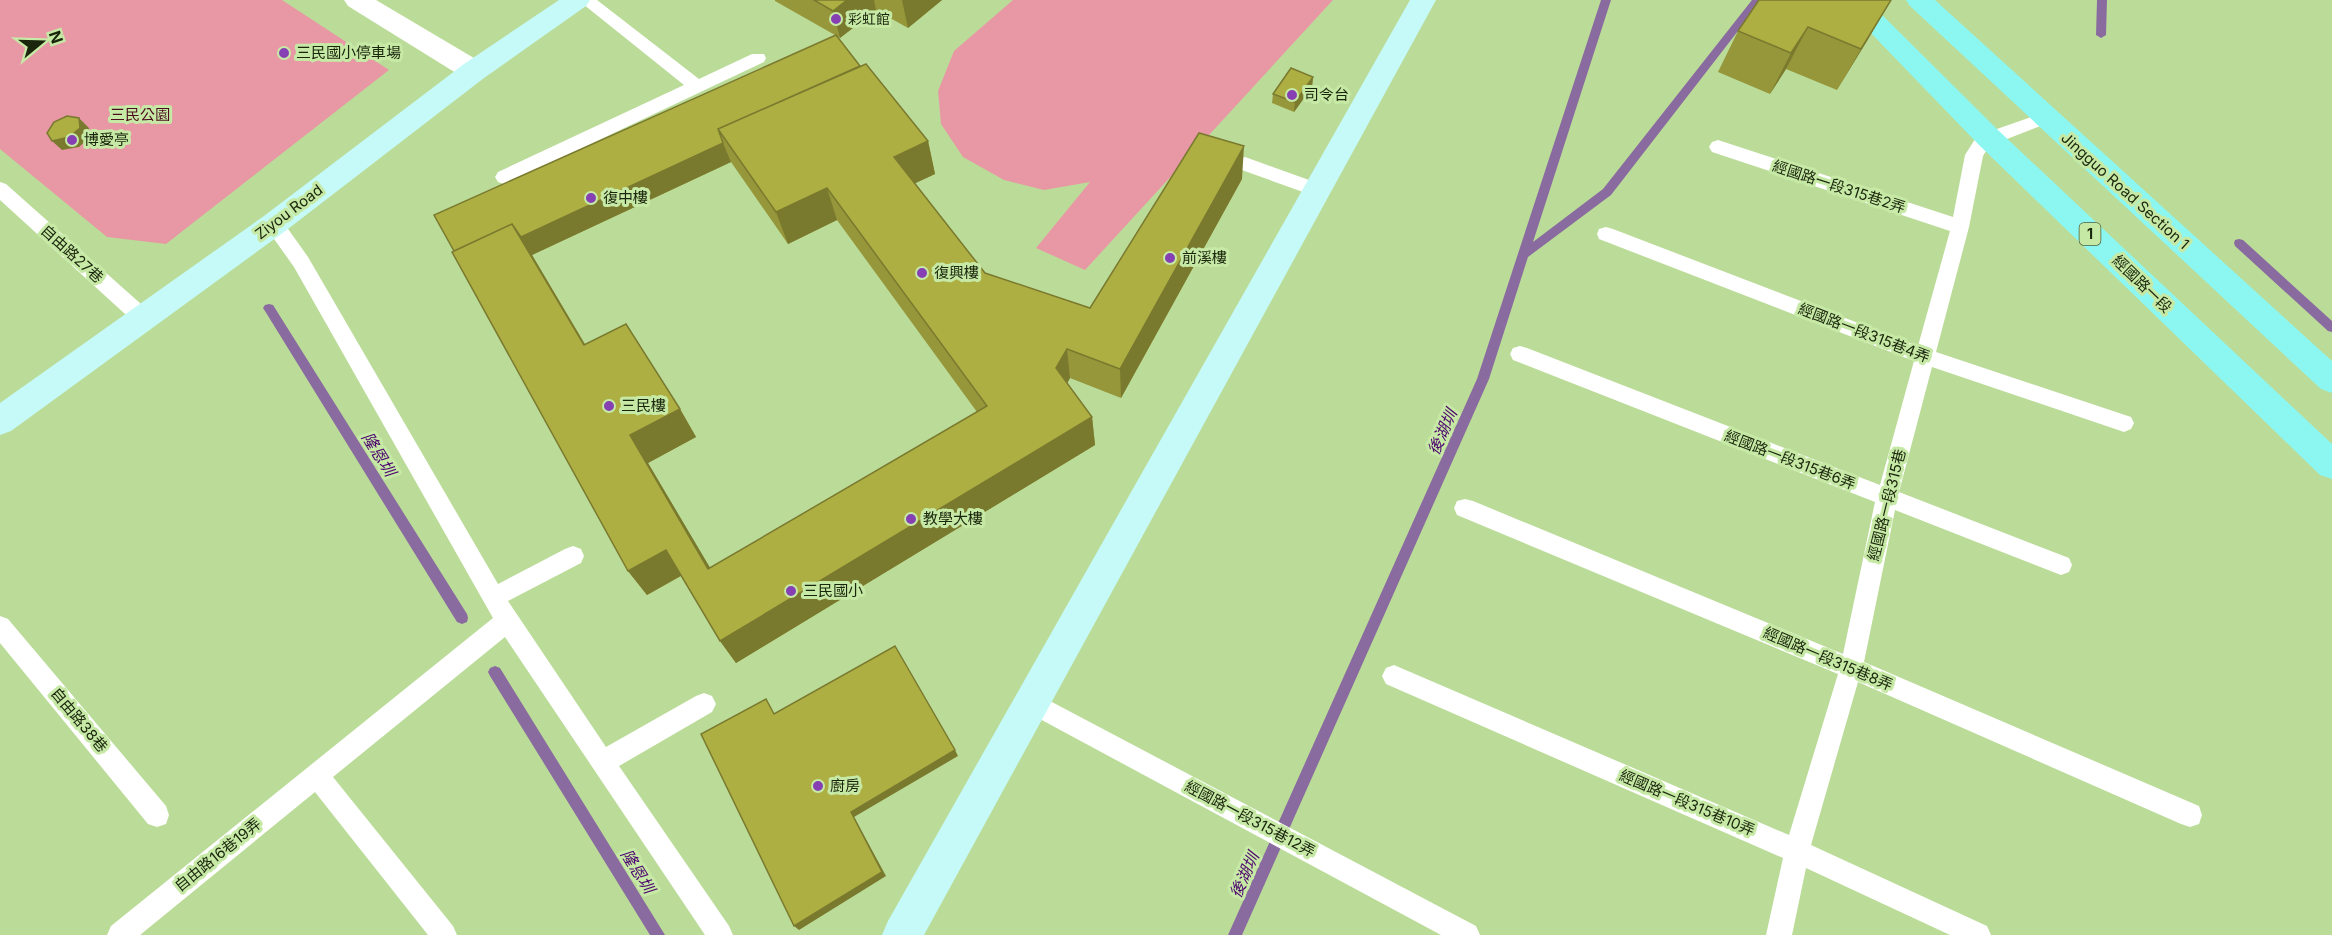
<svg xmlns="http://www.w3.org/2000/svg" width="2332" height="935" font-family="Inter,'Noto Sans TC',sans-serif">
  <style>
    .green { fill: #e798a4 }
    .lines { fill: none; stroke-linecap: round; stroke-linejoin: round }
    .stream { fill: #8a6b9f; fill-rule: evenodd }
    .lane { fill: #fff; fill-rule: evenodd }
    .street { fill: #fff; fill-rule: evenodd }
    .secondary { fill: #c6faf8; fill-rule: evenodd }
    .primary { fill: #8cf6f1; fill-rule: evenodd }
    .wall { fill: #96963a; fill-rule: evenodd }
    .shaded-wall { fill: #7a7a2f }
    .building { fill: #aeaf43; stroke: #7a7a2f; stroke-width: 1.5 }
    .poi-dot { fill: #8640b3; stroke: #c7e9a6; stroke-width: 2 }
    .labels { text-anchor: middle; stroke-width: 6; stroke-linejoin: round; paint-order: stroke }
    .far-poi-label { font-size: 14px; fill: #1a260c; stroke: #c7e9a6; text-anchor: start }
    .shield { fill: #c7e9a6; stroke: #4e603a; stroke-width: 1.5 }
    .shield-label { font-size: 14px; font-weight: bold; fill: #1a260c }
    .poi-label { font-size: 15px; fill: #1a260c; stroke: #c7e9a6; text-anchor: start }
    .park-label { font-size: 15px; fill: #4e0d1f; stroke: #c7e9a6 }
    .street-label { font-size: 15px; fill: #1a260c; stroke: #c7e9a6 }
    .water-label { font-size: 16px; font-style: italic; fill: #4c046f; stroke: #c7e9a6 }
  </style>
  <rect width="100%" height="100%" fill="#bbdc99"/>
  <path class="green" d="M0,0h282l107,70 -223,174 -59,-7 -107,-88z
    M1013,0h320l-248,270 -49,-22 54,-66 -46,8 -40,-10 -41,-23 -22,-33 -3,-33 16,-40z"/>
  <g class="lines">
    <path class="stream" d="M1601,0h10l-78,242 70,-53 149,-189h10l-151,195 -83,62 -39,122 -247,556h-14l249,-556z
      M2097,0h10l-1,35 -5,3 -5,-3z
      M2239,239l4,1 89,81v11l-4,-1 -93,-85 -1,-3 1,-3z
      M269,304l4,1 194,309 1,4 -1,4 -5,2 -5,-2 -192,-311 -2,-3 2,-3z
      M495,666l5,2 165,267h-15l-160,-259 -2,-4 2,-4z"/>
    <path class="lane" d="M578,0h19l102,79 53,-25h12l2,4 -2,4 -254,120 -6,2 -6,-2 -3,-5 3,-5 186,-87z
      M2045,112l6,2 3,4 -3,4 -62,24 -6,10 -14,71 -33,125 195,65 3,6 -3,6 -7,3 -192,-65 -33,125 170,66 3,7 -3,7 -8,3 -166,-65 -31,152 335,144 3,9 -3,9 -9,3 -9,-3 -323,-142 -47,163 176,81 4,9h-41l-144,-67 -14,67h-26l17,-77 -397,-174 -4,-8 4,-8 8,-3 395,170 49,-161 -381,-159 -3,-7 3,-7 8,-2 8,2 370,153 32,-152 -362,-142 -3,-6 3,-6 7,-2 7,2 353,137 34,-124 -315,-122 -2,-5 2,-5 7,-2 7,2 305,117 32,-115 -238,-79 -3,-5 3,-5 6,-2 235,77 12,-62 12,-19z
      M1245,157l78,28 3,5 -3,5 -6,2 -78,-28 -3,-5 3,-5z
      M0,182l6,2 144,128 3,6 -3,6 -7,2 -7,-2 -136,-124z
      M274,217l7,2 27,38 190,327 67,-35 8,-3 8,3 3,7 -3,7 -73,38 98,146 90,-51 8,-3 8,3 4,8 -4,8 -93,54 110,160 4,9h-28l-200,-298 -172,140 120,149 4,9h-29l-113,-143 -175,143h-33l4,-9 382,-308 -199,-351 -27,-38 -2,-5 2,-5z
      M0,616l8,3 158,187 3,9 -3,9 -9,3 -9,-3 -148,-181z
      M1033,692l443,234 4,9h-39l-416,-224 -4,-8 4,-8z"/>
    <path class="street" d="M344,0h32l108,64 3,7 -3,7 -10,2 -10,-2 -116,-72z"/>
    <path class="secondary" d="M559,0h31l-4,6 -102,72 -200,154 -273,199 -11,4v-32l264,-187 200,-152z
      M1410,0h26l-512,935h-42l6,-14z"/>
    <path class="primary" d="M1839,0h28l132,131 333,313v35l-12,-4 -341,-330z
      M1906,0h29l397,361v32l-11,-4 -411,-383z"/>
  </g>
  <path class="wall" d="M775,0h167l-34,28 -32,-18 -36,28 -3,-2 23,30 68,75 7,33 -20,9 70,90 105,35 152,-129 -121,219 -51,-20 -3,5 25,34 3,28 -359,218 -16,-22 -39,-65 -34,19 -19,-24 -176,-319 383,-217 -60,-34zM731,162l57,82 49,-24 140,192 -267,156 -62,-105 48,-26 -16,-28 -95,-65 -53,-89z
    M1891,0l-54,90 -51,-21 -16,25 -52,-22 20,-41z
    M1313,77l-1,10 -18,25 -22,-9 1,-9z"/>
  <path class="shaded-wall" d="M847,0h27l2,10 -36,28 -7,-27z
    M902,0h40l-34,28z
    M1891,0l-24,41 -30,49 24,-41z
    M1808,27l-22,42 -16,25 21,-41z
    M1313,77l-1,10 -18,25 1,-10z
    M79,118l10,10v10l-10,9 -17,3 -10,-9z
    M928,141l7,33 -32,15 -9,-32z
    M723,143l8,19 -199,93 70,119 -128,-91 47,-46z
    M1244,146l-2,33 -121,219 -1,-29z
    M827,188l10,32 -49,24 -12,-32z
    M1067,349l3,29 -10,19 -4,-29z
    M680,409l16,28 -48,26 77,130 -17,-24 -78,-134z
    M1092,417l3,28 -359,218 -16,-22z
    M666,550l18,24 -37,21 -19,-24z
    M955,750l3,6 -104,61 32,59 -87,54 -5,-4 57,-114z"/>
  <path class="building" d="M814,0h33l-14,11z
    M1759,0h132l-30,49 -53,-22 -17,26 -53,-22z
    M836,35l24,31 -142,63 5,14 -202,94 -9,-13 -58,27 -20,-36z
    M866,64l62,77 -34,16 91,116 105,35 109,-175 45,13 -124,223 -53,-20 -11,19 36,49 -372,224 -54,-91 -38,21 -176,-319 60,-28 72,121 42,-21 54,85 -50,26 78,134 279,-163 -160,-218 -51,24 -58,-83z
    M1291,68l22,9 -18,25 -22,-8z
    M67,116l12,2 1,10 -11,9 -17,4 -5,-8 7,-11z
    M895,646l60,104 -104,62 31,60 -88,54 -93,-192 65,-35 8,15z"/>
  <g class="poi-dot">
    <circle cx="836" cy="19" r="6"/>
    <circle cx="284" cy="53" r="6"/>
    <circle cx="1292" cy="95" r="6"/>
    <circle cx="72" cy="140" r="6"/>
    <circle cx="591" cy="198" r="6"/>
    <circle cx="1170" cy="258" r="6"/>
    <circle cx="922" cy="273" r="6"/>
    <circle cx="609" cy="406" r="6"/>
    <circle cx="911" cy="519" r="6"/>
    <circle cx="791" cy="591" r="6"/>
    <circle cx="818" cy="786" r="6"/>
  </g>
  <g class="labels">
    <g class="far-poi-label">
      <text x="848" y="24">彩虹館</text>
    </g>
    <rect class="shield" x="2079.5" y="223" width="21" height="22" rx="4.5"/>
    <g class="shield-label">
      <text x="2090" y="239">1</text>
    </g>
    <g class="poi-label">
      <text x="296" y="58">三民國小停車場</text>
      <text x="1304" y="100">司令台</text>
      <text x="84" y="145">博愛亭</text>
      <text x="603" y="203">復中樓</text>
      <text x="1182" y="263">前溪樓</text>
      <text x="934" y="278">復興樓</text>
      <text x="621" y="411">三民樓</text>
      <text x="923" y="524">教學大樓</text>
      <text x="803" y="596">三民國小</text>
      <text x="830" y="791">廚房</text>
    </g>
    <g class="park-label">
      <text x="140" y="120">三民公園</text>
    </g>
    <g class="street-label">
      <text transform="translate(1839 187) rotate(18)" y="5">經國路一段315巷2弄</text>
      <text transform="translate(2125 191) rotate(42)" y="5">Jingguo Road Section 1</text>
      <text transform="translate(289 212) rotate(-37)" y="5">Ziyou Road</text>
      <text transform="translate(72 254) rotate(42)" y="5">自由路27巷</text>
      <text transform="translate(2142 284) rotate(44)" y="5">經國路一段</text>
      <text transform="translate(1864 333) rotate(21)" y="5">經國路一段315巷4弄</text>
      <text transform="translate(1790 460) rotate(21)" y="5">經國路一段315巷6弄</text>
      <text transform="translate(1887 505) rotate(-76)" y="5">經國路一段315巷</text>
      <text transform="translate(1828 659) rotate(23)" y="5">經國路一段315巷8弄</text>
      <text transform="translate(79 720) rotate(50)" y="5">自由路38巷</text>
      <text transform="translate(1687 803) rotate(23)" y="5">經國路一段315巷10弄</text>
      <text transform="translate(1250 819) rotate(28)" y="5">經國路一段315巷12弄</text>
      <text transform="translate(218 855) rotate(-39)" y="5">自由路16巷19弄</text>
    </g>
    <g class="water-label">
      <text transform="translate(1442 432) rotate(-66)" y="6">後湖圳</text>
      <text transform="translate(379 454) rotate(58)" y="6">隆恩圳</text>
      <text transform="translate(638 871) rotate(58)" y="6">隆恩圳</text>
      <text transform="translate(1244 875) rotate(-66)" y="6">後湖圳</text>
    </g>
  </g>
  <g transform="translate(42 42) rotate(71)" stroke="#c7e9a6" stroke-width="4.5" paint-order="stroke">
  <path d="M0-4.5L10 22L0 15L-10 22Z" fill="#1a260c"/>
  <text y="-9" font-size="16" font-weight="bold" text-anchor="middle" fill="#1a260c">N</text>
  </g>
</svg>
